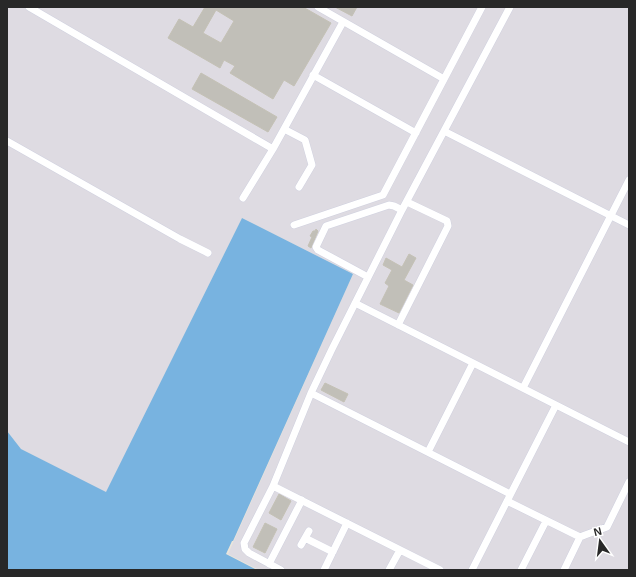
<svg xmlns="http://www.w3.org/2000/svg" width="636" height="577" font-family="Arial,sans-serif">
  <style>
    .industrial { fill: #dedbe2 }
    .water { fill: #78b3e0 }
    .building { fill: #c1bfb8; stroke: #c4c1b5; fill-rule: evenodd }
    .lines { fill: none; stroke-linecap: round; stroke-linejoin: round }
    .minor-casing { stroke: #d0d1df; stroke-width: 8 }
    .minor { stroke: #fff; stroke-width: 7 }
  </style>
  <rect width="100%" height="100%" fill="#e9e5db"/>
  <path class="industrial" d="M7,7h622v563h-370l-31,-16 125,-280 -111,-56 -136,275 -85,-44 -14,-18z"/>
  <path class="water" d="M242,218l111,56 -120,267h-1l-6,13 31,16h-250v-139l14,18 85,43z"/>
  <path class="building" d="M205,7h98l28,16 -37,63 -10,-6 -11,19 -43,-26 5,-7 -11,-6 -4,8 -52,-30 11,-19 14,8zM216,10l18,11 -13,22 -18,-10z
    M335,7h22l-5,9z
    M201,73l76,44 -9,15 -76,-43z
    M316,229l2,2 -7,17 -3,-2 4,-9 -2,-1 3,-5h2z
    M409,254l7,4 -12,22 9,5 -14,28 -19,-9 9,-18 -4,-3 7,-13 -9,-5 3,-7 16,9z
    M325,383l23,11 -4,8 -23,-12z
    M279,494l12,7 -10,19 -12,-7z
    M265,523l12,6 -12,24 -12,-6z"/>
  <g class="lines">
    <defs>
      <path id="minor" d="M29,7l244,142
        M318,7l126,72
        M313,75l103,58
        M284,129l21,11 7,25 -13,22
        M444,131l185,94
        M7,141l173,98 28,14
        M243,198l30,-49 70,-127
        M294,225l89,-30 99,-188
        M368,277l-50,-27 -2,-3 10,-21 63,-21 5,1 8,4
        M355,303l274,139
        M398,325l50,-99 -1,-5 -40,-19
        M523,388l106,-208
        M311,393l199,101
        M428,452l45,-89
        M273,486l167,84
        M507,501l73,36 5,-2 22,-8 22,-45
        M305,538l28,14
        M301,545l8,-14
        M269,564l33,-64
        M281,570l-32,-17 -4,-4 -1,-6 29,-57 38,-93 21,-44 70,-139 108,-203
        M324,570l23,-47
        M389,570l11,-20
        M472,570l84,-165
        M521,570l25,-49
        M564,570l16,-33"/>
    </defs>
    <use href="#minor" class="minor-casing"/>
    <use href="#minor" class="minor"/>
  </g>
  <rect width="636" height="577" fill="none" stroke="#282828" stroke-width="16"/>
  <g transform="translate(600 541) rotate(346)" stroke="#ffffff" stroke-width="3" paint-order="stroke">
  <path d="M0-3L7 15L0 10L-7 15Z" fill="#282828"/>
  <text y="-6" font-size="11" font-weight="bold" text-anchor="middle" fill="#282828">N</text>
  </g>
</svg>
